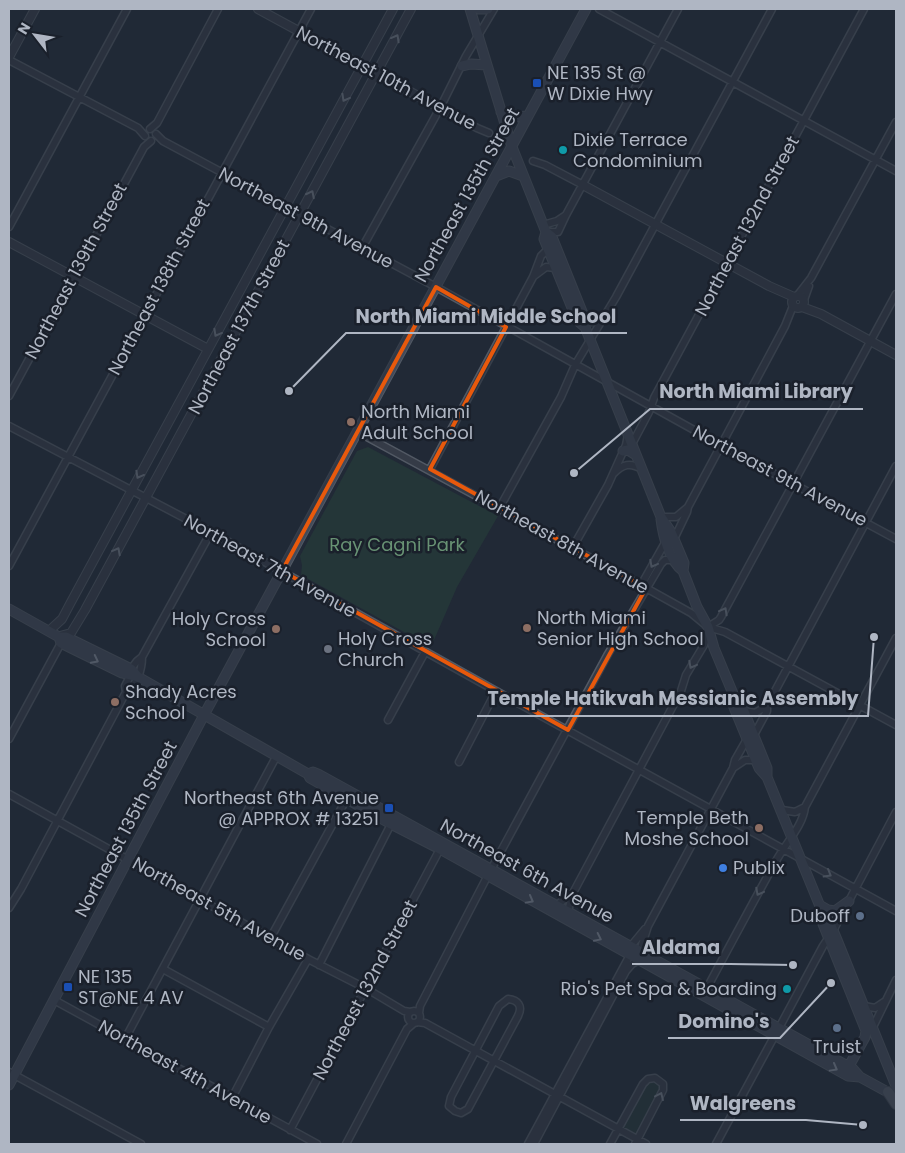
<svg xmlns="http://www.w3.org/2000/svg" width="905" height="1153" font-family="Poppins,sans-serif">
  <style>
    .green { fill: #243638 }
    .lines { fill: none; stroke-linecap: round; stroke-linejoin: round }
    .minor-casing { stroke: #525964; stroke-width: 9 }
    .tertiary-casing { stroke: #525964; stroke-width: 10 }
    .secondary-casing { stroke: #525964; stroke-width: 11 }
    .primary-casing { stroke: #3e4450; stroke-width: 12 }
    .minor { stroke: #353b47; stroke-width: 6 }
    .tertiary { stroke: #353b47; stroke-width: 8 }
    .secondary { stroke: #434a59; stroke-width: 9 }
    .primary { stroke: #535a67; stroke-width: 10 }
    .oneway { stroke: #787f8b }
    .oneway2 { stroke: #89909e }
    .marked { fill: none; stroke: #e8590c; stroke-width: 4; stroke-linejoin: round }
    .transit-dot { fill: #1a4fb4; stroke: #1a202b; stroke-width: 2 }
    .culture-dot { fill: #0f9aa8; stroke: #1a202b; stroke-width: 2 }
    .education-dot { fill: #8d6e63; stroke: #1a202b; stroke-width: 2 }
    .worship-dot { fill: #6b7280; stroke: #1a202b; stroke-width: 2 }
    .shop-dot { fill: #3f7fe0; stroke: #1a202b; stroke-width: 2 }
    .service-dot { fill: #5c6f8a; stroke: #1a202b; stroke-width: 2 }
    .labels { text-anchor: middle; stroke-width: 5; stroke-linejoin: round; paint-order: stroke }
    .poi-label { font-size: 18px; fill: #afb6c3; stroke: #1a202b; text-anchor: start }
    .street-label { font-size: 18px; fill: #afb6c3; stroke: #1a202b }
    .park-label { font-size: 18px; fill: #689274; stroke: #1a202b }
    .leader { fill: none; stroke: #afb6c3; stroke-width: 2 }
    .callout-dot { fill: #afb6c3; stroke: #1a202b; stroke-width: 2 }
    .callout-label { font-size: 19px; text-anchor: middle; font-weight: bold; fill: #afb6c3; stroke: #1a202b; stroke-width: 5; stroke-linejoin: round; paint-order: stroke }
  </style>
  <rect width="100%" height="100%" fill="#212936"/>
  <path class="green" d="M368,447l130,69 -41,71 -26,60 -130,-72 1,-10 -2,-9 57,-105z
    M652,1080l8,5 1,5 -24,44 -14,-7 21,-42z"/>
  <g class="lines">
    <defs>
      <path id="minor" d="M599,9l297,162
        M9,60l129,68 7,8
        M440,108l37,20 12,5
        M150,129l7,-6 61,-114
        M156,134l7,7 273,146 285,158 175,94
        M533,161l12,4 38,20
        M543,225l14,-4 9,-6
        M9,227l118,-218
        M546,232h12l8,-17 112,-206
        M362,248l78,-140 26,-52 28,-47
        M534,276l12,-9 10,1
        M797,296l14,-18 85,-156
        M804,300l5,-14
        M585,319l7,3 11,-7
        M9,396l135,-249 7,-6
        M9,426l202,106 285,159 400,220
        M358,432l279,151 54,30 17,14 17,5 171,93
        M632,444l17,-32 5,-14 210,-389
        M430,469l103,-192 8,-21 7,-7
        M613,474c10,-10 17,-12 29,-5
        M500,507l61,-110 14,-32 41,-68 156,-288
        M661,517h15l12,-10
        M674,539l13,-27 1,-5 97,-181 8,-20
        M573,547l35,-62 18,-40 2,-10
        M9,566l302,-557
        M646,588l-2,-8 22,-39
        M708,627l11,-7 2,-3 175,-323
        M131,669l6,-8 5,-4 69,-125
        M126,692l-1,-6 5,-10
        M744,711l11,2 12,-7
        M388,720l37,-68
        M754,735l13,-24v-5l129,-240
        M9,739l52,-96
        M459,762l37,-71
        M733,768l12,-8h11
        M9,794l299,165 59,30 37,22 6,1
        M782,810l13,2 10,-5
        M557,905l16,-12
        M9,908l12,-19 105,-197c11,-7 16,-22 16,-35
        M568,911l5,-18 108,-202 5,-16 18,-30 4,-14
        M271,937l76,-139
        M631,946l14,-17
        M640,951l8,-25 85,-158 2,-8 12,-21
        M319,965l72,-141
        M163,969l106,58
        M706,990c23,-43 46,-86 70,-129 9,-17 27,-35 29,-54l91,-169
        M508,999c10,1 15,7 10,17l-50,93 -7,4 -6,-2 -6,-5 2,-9 48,-91z
        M54,1000l263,144
        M864,1006l11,2 9,-6
        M408 1017a6 6 0 1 1 12 0a6 6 0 1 1-12 0Z
        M419,1013l1,-7 67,-129 121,-223 53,-90 4,-4h9
        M417,1022l8,1 221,121
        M873,1027l23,-47
        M779,1028l44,-82 10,-15 63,-119
        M125,1039l151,-282
        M9,1072l132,72
        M232,1098l37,-71 39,-68
        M290,1130l150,-281
        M346,1144l61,-115 7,-6
        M528,1144l102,-189
        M534,1144l92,-173 6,-7 7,-4
        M610,1144l33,-60 5,-5 7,-1 8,6v6l-28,54
        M716,1144l59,-109"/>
      <path id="tertiary" d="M258,9l182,99
        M9,57l26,-48
        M583,185l186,101 25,11
        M9,242l199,107
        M792 302a6 6 0 1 1 12 0a6 6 0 1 1-12 0Z
        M802,307l19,7 75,41
        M49,631l13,-12 9,-17 322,-593
        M60,636l11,-3 14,-23 326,-601"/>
      <path id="secondary" d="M470,9l42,138 34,85 6,5 33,82v8l76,190 10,15 13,31 -1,8 14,36 11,20 6,21 20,48 -1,9 26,63 8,9
        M479,9h9
        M462,66l9,-2 16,1
        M501,112l13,5 14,-1
        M496,176l13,-5 14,5
        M546,232l-2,7 33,81 8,7
        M623,451l5,-1 8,5
        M661,519c2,17 8,41 22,52
        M9,609l50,28h7l59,29 6,3 7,8 170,97 2,4 81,46 49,25 408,227 12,1
        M59,637l2,6 12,6 49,24 16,4
        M734,696l7,8 26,64v9l57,139 5,5 8,19 59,146
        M308,774l5,-2 5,2 535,295 7,8 33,18
        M821,906l7,4 7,1 14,-10
        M825,917l-2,7 43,107 -1,6 -16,29
        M9,1085l195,-370 382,-706"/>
      <path id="primary" d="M888,1092l8,12"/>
    </defs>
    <use href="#minor" class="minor-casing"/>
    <use href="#tertiary" class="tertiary-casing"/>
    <use href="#secondary" class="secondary-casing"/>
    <use href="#primary" class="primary-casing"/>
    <use href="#minor" class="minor"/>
    <use href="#tertiary" class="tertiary"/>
    <use href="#secondary" class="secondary"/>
    <use href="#primary" class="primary"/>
  </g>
  <defs><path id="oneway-chevron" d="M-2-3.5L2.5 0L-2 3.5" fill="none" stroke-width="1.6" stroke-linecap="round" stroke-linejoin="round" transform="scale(1.25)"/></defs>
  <g class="oneway">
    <use href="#oneway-chevron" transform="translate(396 38) rotate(-61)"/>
    <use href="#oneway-chevron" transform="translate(345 98) rotate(119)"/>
    <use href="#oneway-chevron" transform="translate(311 194) rotate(-63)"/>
    <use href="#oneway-chevron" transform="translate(217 333) rotate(119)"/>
    <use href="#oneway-chevron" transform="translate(139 475) rotate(119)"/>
    <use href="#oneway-chevron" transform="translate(117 551) rotate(-62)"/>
    <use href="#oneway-chevron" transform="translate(653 564) rotate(118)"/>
    <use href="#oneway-chevron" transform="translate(724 611) rotate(-61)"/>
    <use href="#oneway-chevron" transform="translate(692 665) rotate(118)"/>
    <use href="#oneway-chevron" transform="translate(828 874) rotate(30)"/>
    <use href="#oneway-chevron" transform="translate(759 892) rotate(118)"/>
    <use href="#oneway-chevron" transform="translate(660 1096) rotate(-65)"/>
  </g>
  <g class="oneway2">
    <use href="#oneway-chevron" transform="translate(95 660) rotate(27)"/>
    <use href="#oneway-chevron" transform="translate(530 900) rotate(29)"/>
    <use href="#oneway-chevron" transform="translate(598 938) rotate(26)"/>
    <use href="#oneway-chevron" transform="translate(834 1068) rotate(29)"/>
  </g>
  <path d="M0 0H905V1153H0ZM436,287l70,40 -76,142 216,119 -78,142 -286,-159z" fill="#212936" fill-opacity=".55" fill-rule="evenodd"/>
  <path class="marked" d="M436,287l70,40 -76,142 216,119 -78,142 -286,-159z"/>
  <g class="transit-dot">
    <rect x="532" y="78" width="10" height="10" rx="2.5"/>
    <rect x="384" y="803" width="10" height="10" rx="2.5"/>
    <rect x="63" y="982" width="10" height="10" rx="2.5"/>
  </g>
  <g class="culture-dot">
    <circle cx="563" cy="150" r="5"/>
    <circle cx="787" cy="989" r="5"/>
  </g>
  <g class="education-dot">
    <circle cx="351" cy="422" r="5"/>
    <circle cx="527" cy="628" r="5"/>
    <circle cx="276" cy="629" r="5"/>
    <circle cx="115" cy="702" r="5"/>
    <circle cx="759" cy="828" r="5"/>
  </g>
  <circle class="worship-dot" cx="328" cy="649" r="5"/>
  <circle class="shop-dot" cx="723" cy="868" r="5"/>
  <g class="service-dot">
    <circle cx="860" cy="916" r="5"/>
    <circle cx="837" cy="1028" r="5"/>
  </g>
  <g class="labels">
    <g class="poi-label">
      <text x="547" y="79">NE 135 St @<tspan x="547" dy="21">W Dixie Hwy</tspan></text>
      <text x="573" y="146">Dixie Terrace<tspan x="573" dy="21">Condominium</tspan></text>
      <text x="361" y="418">North Miami<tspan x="361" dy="21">Adult School</tspan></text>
      <text x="537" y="624">North Miami<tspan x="537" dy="21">Senior High School</tspan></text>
      <text x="266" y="625" text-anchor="end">Holy Cross<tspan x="266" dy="21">School</tspan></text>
      <text x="338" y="645">Holy Cross<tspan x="338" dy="21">Church</tspan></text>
      <text x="125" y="698">Shady Acres<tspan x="125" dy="21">School</tspan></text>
      <text x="379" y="804" text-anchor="end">Northeast 6th Avenue<tspan x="379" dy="21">@ APPROX # 13251</tspan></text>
      <text x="749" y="824" text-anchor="end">Temple Beth<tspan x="749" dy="21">Moshe School</tspan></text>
      <text x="733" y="874">Publix</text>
      <text x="850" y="922" text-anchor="end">Duboff</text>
      <text x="78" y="983">NE 135<tspan x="78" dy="21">ST@NE 4 AV</tspan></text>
      <text x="777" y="995" text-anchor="end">Rio's Pet Spa &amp; Boarding</text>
      <text x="837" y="1053" text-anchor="middle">Truist</text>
    </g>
    <g class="street-label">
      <text transform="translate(386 78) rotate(28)" y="6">Northeast 10th Avenue</text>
      <text transform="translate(467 195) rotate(-61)" y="6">Northeast 135th Street</text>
      <text transform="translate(306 218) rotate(28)" y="6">Northeast 9th Avenue</text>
      <text transform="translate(747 226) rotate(-62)" y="6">Northeast 132nd Street</text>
      <text transform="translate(76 271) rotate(-62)" y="6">Northeast 139th Street</text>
      <text transform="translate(159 287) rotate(-62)" y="6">Northeast 138th Street</text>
      <text transform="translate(239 327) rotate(-62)" y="6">Northeast 137th Street</text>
      <text transform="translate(780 476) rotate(28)" y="6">Northeast 9th Avenue</text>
      <text transform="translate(562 542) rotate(29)" y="6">Northeast 8th Avenue</text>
      <text transform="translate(270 566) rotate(29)" y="6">Northeast 7th Avenue</text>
      <text transform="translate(126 829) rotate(-62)" y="6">Northeast 135th Street</text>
      <text transform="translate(527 871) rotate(29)" y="6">Northeast 6th Avenue</text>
      <text transform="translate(219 909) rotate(29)" y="6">Northeast 5th Avenue</text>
      <text transform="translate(365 990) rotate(-62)" y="6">Northeast 132nd Street</text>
      <text transform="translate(185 1072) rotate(29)" y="6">Northeast 4th Avenue</text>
    </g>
    <g class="park-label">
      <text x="397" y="551">Ray Cagni Park</text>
    </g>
  </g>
  <path class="leader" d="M289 391L346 333H627M574 473L650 409H863M874 637L868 716H477M793 965L730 964H632M831 983L780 1038H668M863 1125L806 1120H680"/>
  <g class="callout-dot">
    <circle cx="289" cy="391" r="5"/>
    <circle cx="574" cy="473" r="5"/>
    <circle cx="874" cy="637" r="5"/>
    <circle cx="793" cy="965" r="5"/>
    <circle cx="831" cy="983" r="5"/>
    <circle cx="863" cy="1125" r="5"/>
  </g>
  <g class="callout-label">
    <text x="486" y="323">North Miami Middle School</text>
    <text x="756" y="398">North Miami Library</text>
    <text x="673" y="705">Temple Hatikvah Messianic Assembly</text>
    <text x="681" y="954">Aldama</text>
    <text x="724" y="1028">Domino's</text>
    <text x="743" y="1110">Walgreens</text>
  </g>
  <rect width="905" height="1153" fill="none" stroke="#afb6c3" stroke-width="20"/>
  <g transform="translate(35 35) rotate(301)" stroke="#1a202b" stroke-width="4" paint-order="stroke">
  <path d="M0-4L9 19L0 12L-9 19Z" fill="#afb6c3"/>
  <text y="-8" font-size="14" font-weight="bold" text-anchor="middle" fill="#afb6c3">N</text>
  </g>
</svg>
